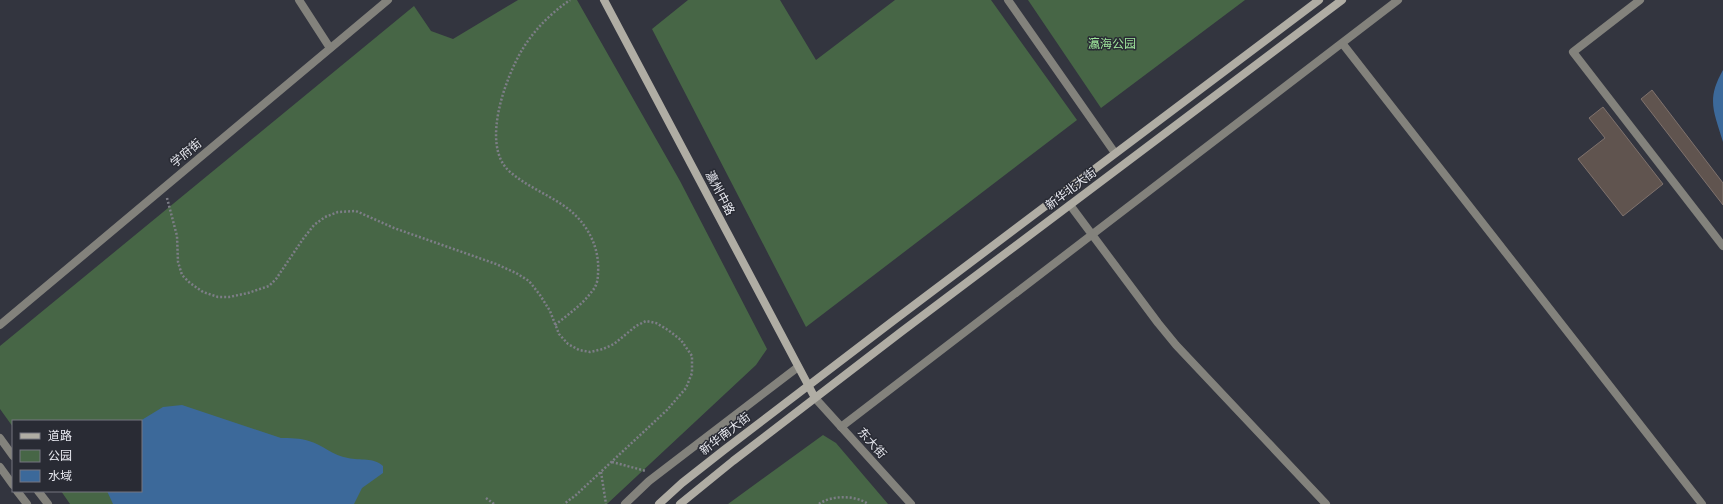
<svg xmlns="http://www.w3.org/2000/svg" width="1723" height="504" font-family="Figtree,'Noto Sans SC',sans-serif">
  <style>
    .green { fill: #476646 }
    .water { fill: #3c699a }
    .building { fill: #60544f; stroke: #7f726d }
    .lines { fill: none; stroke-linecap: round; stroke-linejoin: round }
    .path { stroke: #7d7e87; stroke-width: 2.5; stroke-dasharray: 2 2; stroke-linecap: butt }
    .minor { stroke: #83827c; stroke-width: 8 }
    .tertiary { stroke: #83827c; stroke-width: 8 }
    .secondary { stroke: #b0ada4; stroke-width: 8 }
    .labels { text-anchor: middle; stroke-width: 3; stroke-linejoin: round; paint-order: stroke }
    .park-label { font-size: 12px; fill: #9ee59b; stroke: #292b34 }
    .street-label { font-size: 12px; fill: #e9eaf1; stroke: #292b34 }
  </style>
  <rect width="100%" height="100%" fill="#33353f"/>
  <path class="green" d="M518,0h59l103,181 87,168 -11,16 -149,139h-537l-9,-13h80v-70h-128v6l-13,-18v-63l414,-340 17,25 22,8z
    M688,0h92l36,60 79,-60h96l86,120 -271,207 -154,-298z
    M1028,0h217l-144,108z
    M823,435l13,8 52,61h-160z"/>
  <path class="water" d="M1723,70v72c-9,-31 -17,-42 0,-72z
    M182,405l99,33c9,0 19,0 28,3 14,4 24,15 39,17 12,3 26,-1 35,8v7l-21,15 -8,16h-241l-6,-13h34l-1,-70 23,-14z"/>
  <path class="building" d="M1652,90l71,93v22l-82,-106z
    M1603,107l60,77 -40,32 -45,-57 27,-21 -16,-20z"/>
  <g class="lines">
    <path class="path" d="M167,198l10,38 1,26 4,13 8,8 13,9 15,5h11l19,-4 21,-7 7,-7 27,-40 11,-14 11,-8 13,-5 18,-1 38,17 102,36 20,9 13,8 11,14 10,16 9,23 9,10 11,6 11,2 13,-3 11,-5 22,-18 10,-5 10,2 12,7 13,10 11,16v17l-6,15 -19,22 -91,85 -12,9
      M555,325c14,-11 28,-21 38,-35 4,-5 5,-11 5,-17 2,-26 -11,-50 -31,-65 -19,-14 -42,-22 -59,-38 -27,-27 -2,-93 14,-120 12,-20 29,-37 48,-50
      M612,462l34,9
      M601,472l5,32
      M486,498l8,6
      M819,504c12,-9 37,-9 49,0"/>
    <path class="minor" d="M299,0l31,48
      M1640,0l-67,52 150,194
      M1342,43l360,461
      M1070,205l88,118 18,22 150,159
      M841,427l557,-427
      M625,504l24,-23 149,-114"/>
    <path class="tertiary" d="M1008,0l107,153
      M0,325l388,-325
      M815,398l96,106
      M0,438l13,18
      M0,467l13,18
      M17,491l10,13
      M38,491l10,13"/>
    <path class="secondary" d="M604,0l211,398
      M659,504l23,-21 42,-33 169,-129 426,-321
      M680,504l53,-43 168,-129 441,-332"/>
  </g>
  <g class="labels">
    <g class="park-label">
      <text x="1112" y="48">瀛海公园</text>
    </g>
    <g class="street-label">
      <text transform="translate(186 153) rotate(-40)" y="4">学府街</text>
      <text transform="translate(1071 189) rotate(-37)" y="4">新华北大街</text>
      <text transform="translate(720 193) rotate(62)" y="4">瀛州中路</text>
      <text transform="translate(725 434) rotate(-38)" y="4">新华南大街</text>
      <text transform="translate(872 443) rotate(48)" y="4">东大街</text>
    </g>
  </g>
  <rect x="12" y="420" width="130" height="72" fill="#292b34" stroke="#767780"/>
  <rect x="20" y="433" width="20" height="6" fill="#b0ada4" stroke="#767780"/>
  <text x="48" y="440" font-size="12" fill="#e9eaf1">道路</text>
  <rect x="20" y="450" width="20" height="12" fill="#476646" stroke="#767780"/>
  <text x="48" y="460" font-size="12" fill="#e9eaf1">公园</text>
  <rect x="20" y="470" width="20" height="12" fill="#3c699a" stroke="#767780"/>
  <text x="48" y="480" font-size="12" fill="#e9eaf1">水域</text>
</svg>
